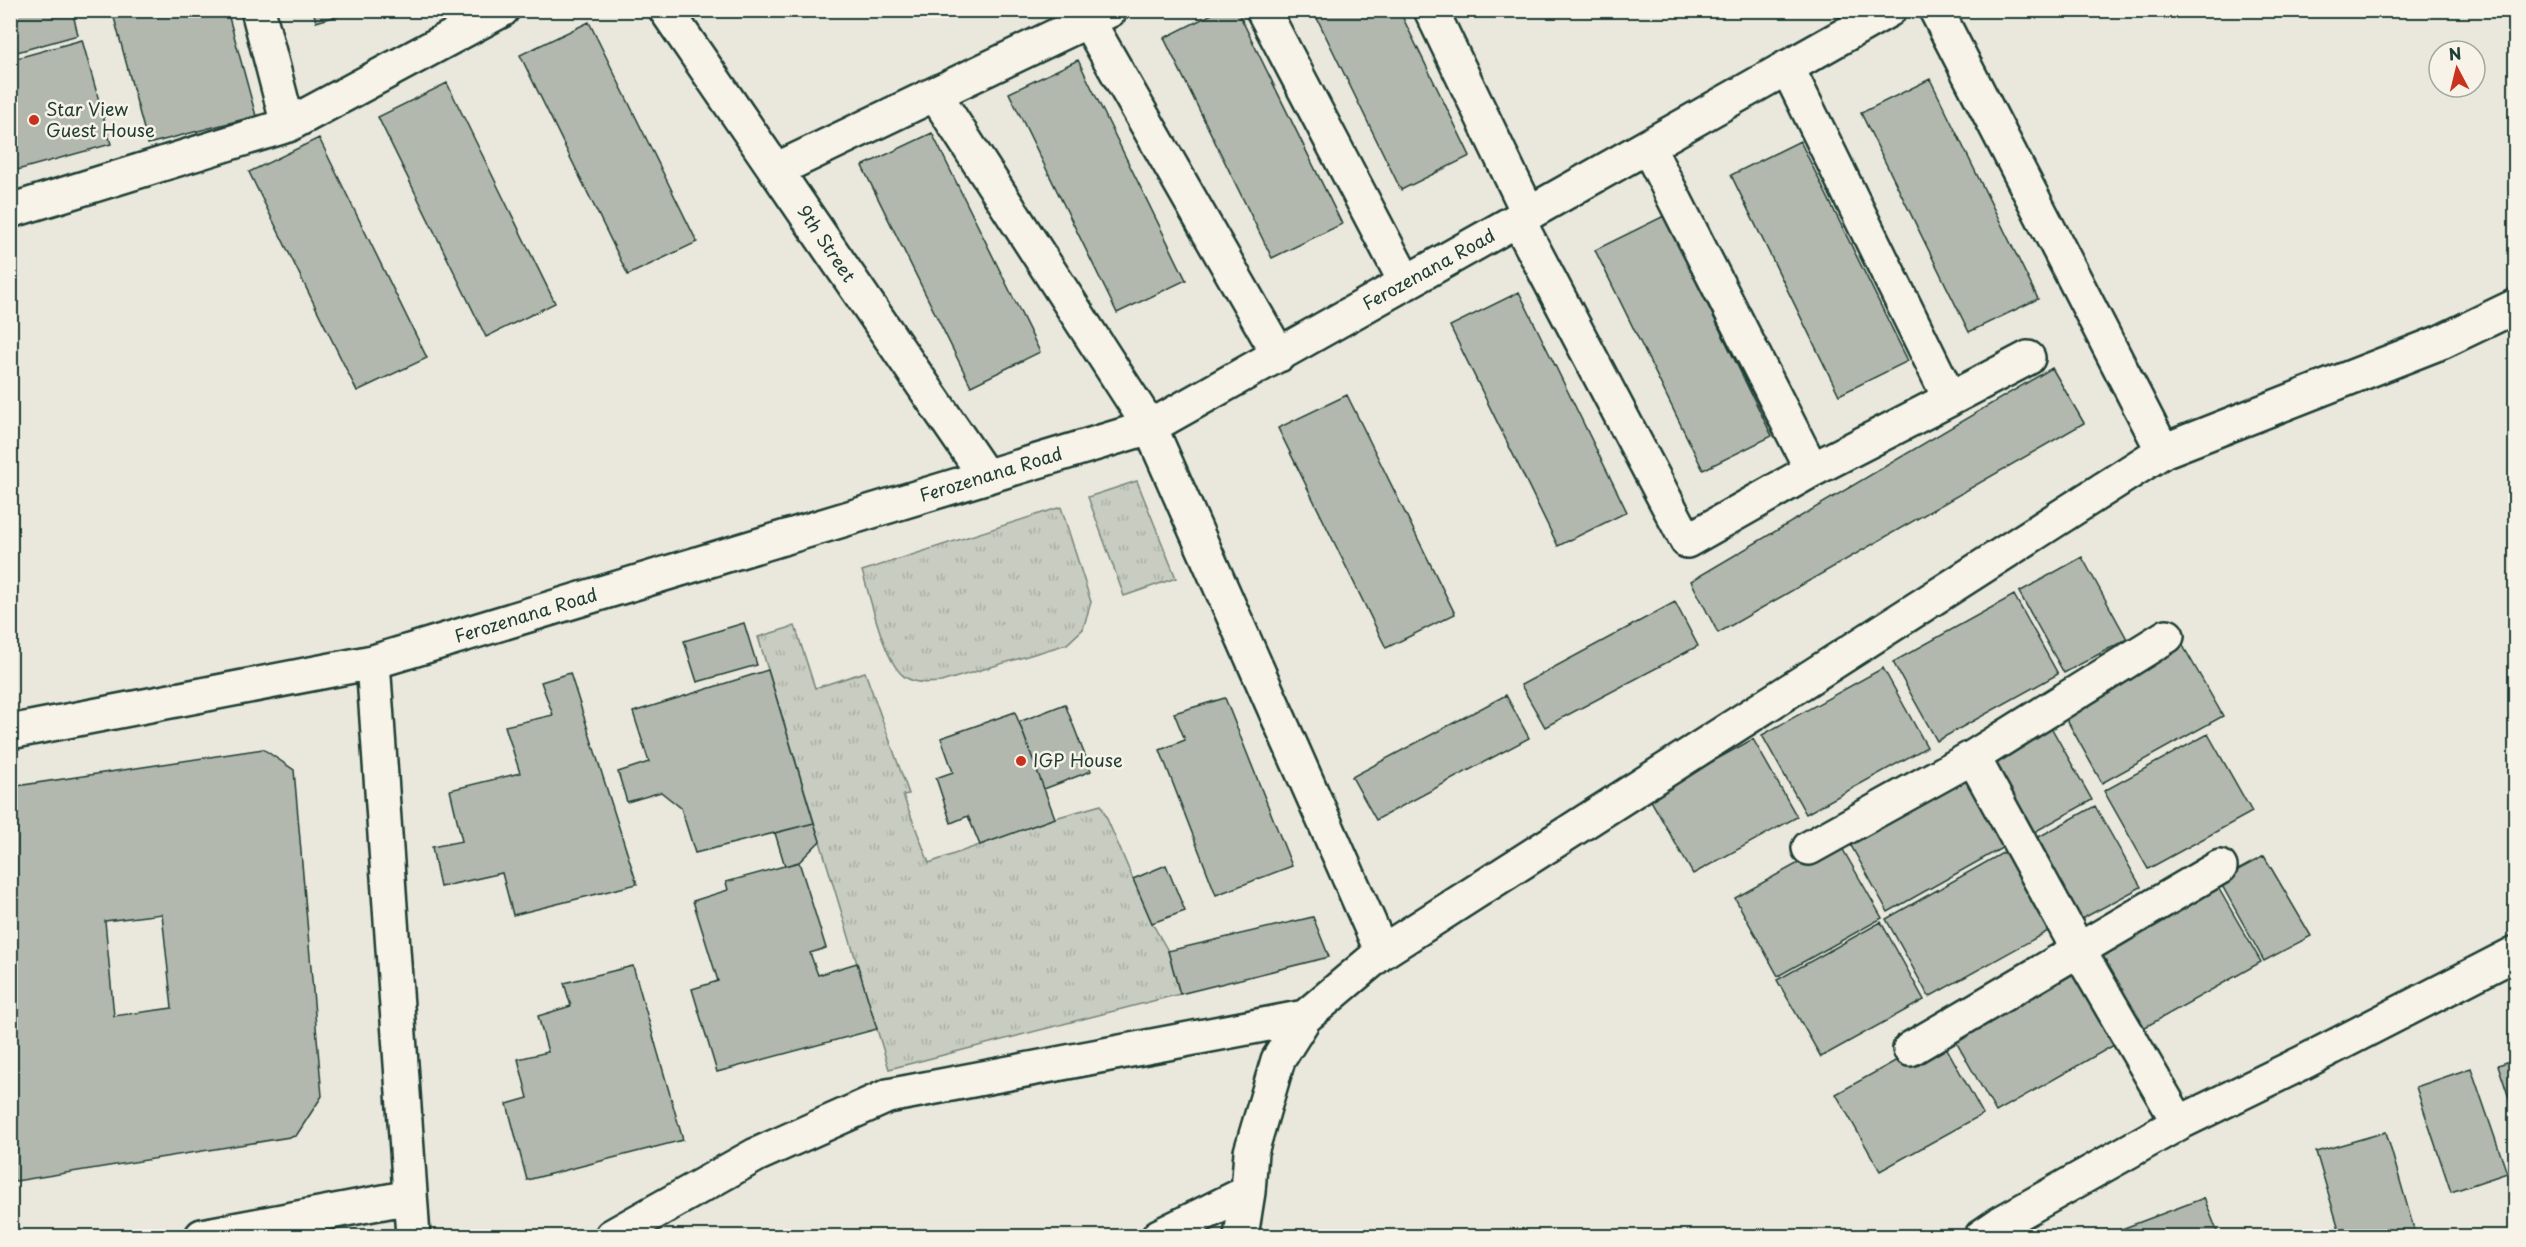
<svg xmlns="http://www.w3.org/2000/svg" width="2526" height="1247" font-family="'Playpen Sans',sans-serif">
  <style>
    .grass { fill: url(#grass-tufts); stroke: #74847a; stroke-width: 1.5 }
    .building { fill: #b2b8ae; stroke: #1f3d34; stroke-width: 1.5; fill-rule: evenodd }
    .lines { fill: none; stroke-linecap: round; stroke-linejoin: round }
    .minor-casing { stroke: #1f3d34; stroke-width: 38 }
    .minor { stroke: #f7f3e8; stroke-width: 33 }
    .poi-dot { fill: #c8321e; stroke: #f7f3e8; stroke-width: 2 }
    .labels { text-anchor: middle; stroke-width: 5; stroke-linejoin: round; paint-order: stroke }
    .poi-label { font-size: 18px; fill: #1f3d34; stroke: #f7f3e8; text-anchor: start }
    .street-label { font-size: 18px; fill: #1f3d34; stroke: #f7f3e8 }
  </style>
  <defs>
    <pattern id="grass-tufts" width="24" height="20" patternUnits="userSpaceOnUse" patternTransform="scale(1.5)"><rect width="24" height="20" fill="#c8ccc1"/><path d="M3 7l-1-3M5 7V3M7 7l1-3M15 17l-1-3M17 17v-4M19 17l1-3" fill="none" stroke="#abb0a6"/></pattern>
  </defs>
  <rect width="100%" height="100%" fill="#eae8dd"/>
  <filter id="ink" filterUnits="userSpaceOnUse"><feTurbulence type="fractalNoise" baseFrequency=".0167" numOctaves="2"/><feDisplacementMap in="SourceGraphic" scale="12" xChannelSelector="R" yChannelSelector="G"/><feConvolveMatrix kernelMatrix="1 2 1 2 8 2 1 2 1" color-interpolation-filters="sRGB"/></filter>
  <g filter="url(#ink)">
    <path class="grass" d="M1137,481l39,97 -52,18 -36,-99z
      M1061,507l30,95 -8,27 -16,15 -126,38c-12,1 -25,2 -36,-5 -21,-13 -35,-82 -43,-106z
      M795,626l20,62 50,-16 44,122 -6,1 26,68 126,-45 46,-13 51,118 16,28 12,43 -291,75 -131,-432z"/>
    <path class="building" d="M10,10h62l6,25 -68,19z
      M112,10h115l29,106 -108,28z
      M313,10h45l-42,12z
      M1220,10h17l105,214 -70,34 -108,-220z
      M1313,10h86l71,146 -69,34z
      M589,22l108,220 -69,33 -108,-220z
      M82,40l29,104 -101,28v-112z
      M1078,60l108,220 -69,33 -108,-220z
      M1930,79l108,220 -69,33 -108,-219z
      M447,83l108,220 -69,34 -108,-220z
      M932,133l108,219 -69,34 -109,-220z
      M319,138l108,220 -70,33 -108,-219z
      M1800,141l108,220 -69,34 -108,-220z
      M1664,216l108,220 -69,34 -108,-220z
      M1519,292l108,220 -69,34 -108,-220z
      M2052,368l32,55 -366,210 -27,-52z
      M1347,395l108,219 -69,34 -108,-220z
      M2082,557l45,82 -63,34 -45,-81z
      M2014,595l44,79 -121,67 -44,-79z
      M1675,602l23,44 -153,81 -24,-42z
      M744,623l13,42 -60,17 -13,-41z
      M2178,637l45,79 -121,67 -44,-79z
      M1883,668l44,79 -121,67 -44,-79z
      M768,670l46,153 -119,30 -14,-45 -20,-16 -34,10 -9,-30 31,-10 -16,-50z
      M570,673l67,211 -124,31 -11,-42 -62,14 -8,-40 30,-6 -12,-51 70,-17 -15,-47 48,-11 -12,-33z
      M1506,695l23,43 -153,82 -24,-43z
      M1225,698l67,168 -76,29 -56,-145 25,-10 -11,-27z
      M1065,704l26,67 -47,18 -25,-67z
      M1015,712l40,106 -75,27 -12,-29 -17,7 -15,-45 17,-6 -12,-34z
      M2047,720l45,80 -63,35 -44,-82z
      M2208,734l44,78 -104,57 -44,-78z
      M1753,739l44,78 -104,57 -44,-77z
      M263,749l31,21 28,326 -26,40 -280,45 -6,-4v-390zM162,914l10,94 -58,8 -9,-95z
      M1964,766l45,78 -121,68 -44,-79z
      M2095,806l46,81 -63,34 -45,-81z
      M814,823l6,18 -21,21 -14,4 -10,-33z
      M1838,841l44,77 -104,58 -43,-78z
      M2006,851l44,79 -121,67 -43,-78z
      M2264,856l47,80 -47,25 -45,-81z
      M799,862l27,86 -16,5 8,22 39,-12 20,66 -160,43 -25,-83 26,-8 -25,-80 35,-11 -2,-8z
      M1166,865l19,46 -33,12 -19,-44z
      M2216,884l45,78 -121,68 -44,-79z
      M1313,917l16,40 -149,37 -12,-43z
      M1881,922l43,78 -103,57 -44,-77z
      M633,966l50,174 -156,40 -20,-76 21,-6 -10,-39 30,-7 -10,-36 33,-10 -7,-23z
      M2072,966l44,78 -120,68 -45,-79z
      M1940,1036l43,78 -103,57 -44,-77z
      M2516,1059v60l-18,-54z
      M2471,1068l36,105 -56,19 -35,-105z
      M2386,1132l30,104h-75l-25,-84z
      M2204,1198l15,38h-107l-1,-3z"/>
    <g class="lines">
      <defs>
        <path id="minor" d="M258,10l30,115
          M666,10l320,467
          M1263,10l143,273
          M1431,10l98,204
          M1936,10l227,441
          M1088,21l191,334
          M935,94l215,333 232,525
          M1648,147l164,323 138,-71 -163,-332
          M776,170l334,-160
          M10,211l278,-86 214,-115
          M1518,220l169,321 125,-71
          M1950,399l78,-41
          M373,662l40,574
          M10,732l363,-70 777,-235 739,-417
          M1973,757l105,192 101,174
          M1809,848l164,-91 194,-121
          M1910,1049l310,-182
          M202,1236l208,-39
          M612,1236l144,-81 132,-59 417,-79 77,-65 781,-501 278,-109 75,-36
          M1159,1236l89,-44 3,-40 27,-92 27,-43
          M1241,1236l7,-44
          M1982,1236l19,-13 178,-100 123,-60 214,-110"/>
      </defs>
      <use href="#minor" class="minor-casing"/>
      <use href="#minor" class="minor"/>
    </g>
  </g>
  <g class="poi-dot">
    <circle cx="34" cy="120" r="6"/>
    <circle cx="1021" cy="761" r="6"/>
  </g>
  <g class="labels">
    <g class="poi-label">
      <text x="46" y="116">Star View<tspan x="46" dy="21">Guest House</tspan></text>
      <text x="1033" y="767">IGP House</text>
    </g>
    <g class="street-label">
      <text transform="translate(826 244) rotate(56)" y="6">9th Street</text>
      <text transform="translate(1429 270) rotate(-29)" y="6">Ferozenana Road</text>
      <text transform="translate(991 475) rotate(-17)" y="6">Ferozenana Road</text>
      <text transform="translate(526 616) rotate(-17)" y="6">Ferozenana Road</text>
    </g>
  </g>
  <rect width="2526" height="1247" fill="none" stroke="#f7f3e8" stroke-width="36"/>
  <rect x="18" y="18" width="2490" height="1211" fill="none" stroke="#1f3d34" stroke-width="2" filter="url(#ink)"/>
  <g transform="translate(2457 69) rotate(353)"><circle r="28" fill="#f7f3e8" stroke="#a1aaa0" stroke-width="1.5"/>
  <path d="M0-4.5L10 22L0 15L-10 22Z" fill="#c8321e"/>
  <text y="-9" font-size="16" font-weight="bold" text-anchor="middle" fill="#1f3d34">N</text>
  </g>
</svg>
